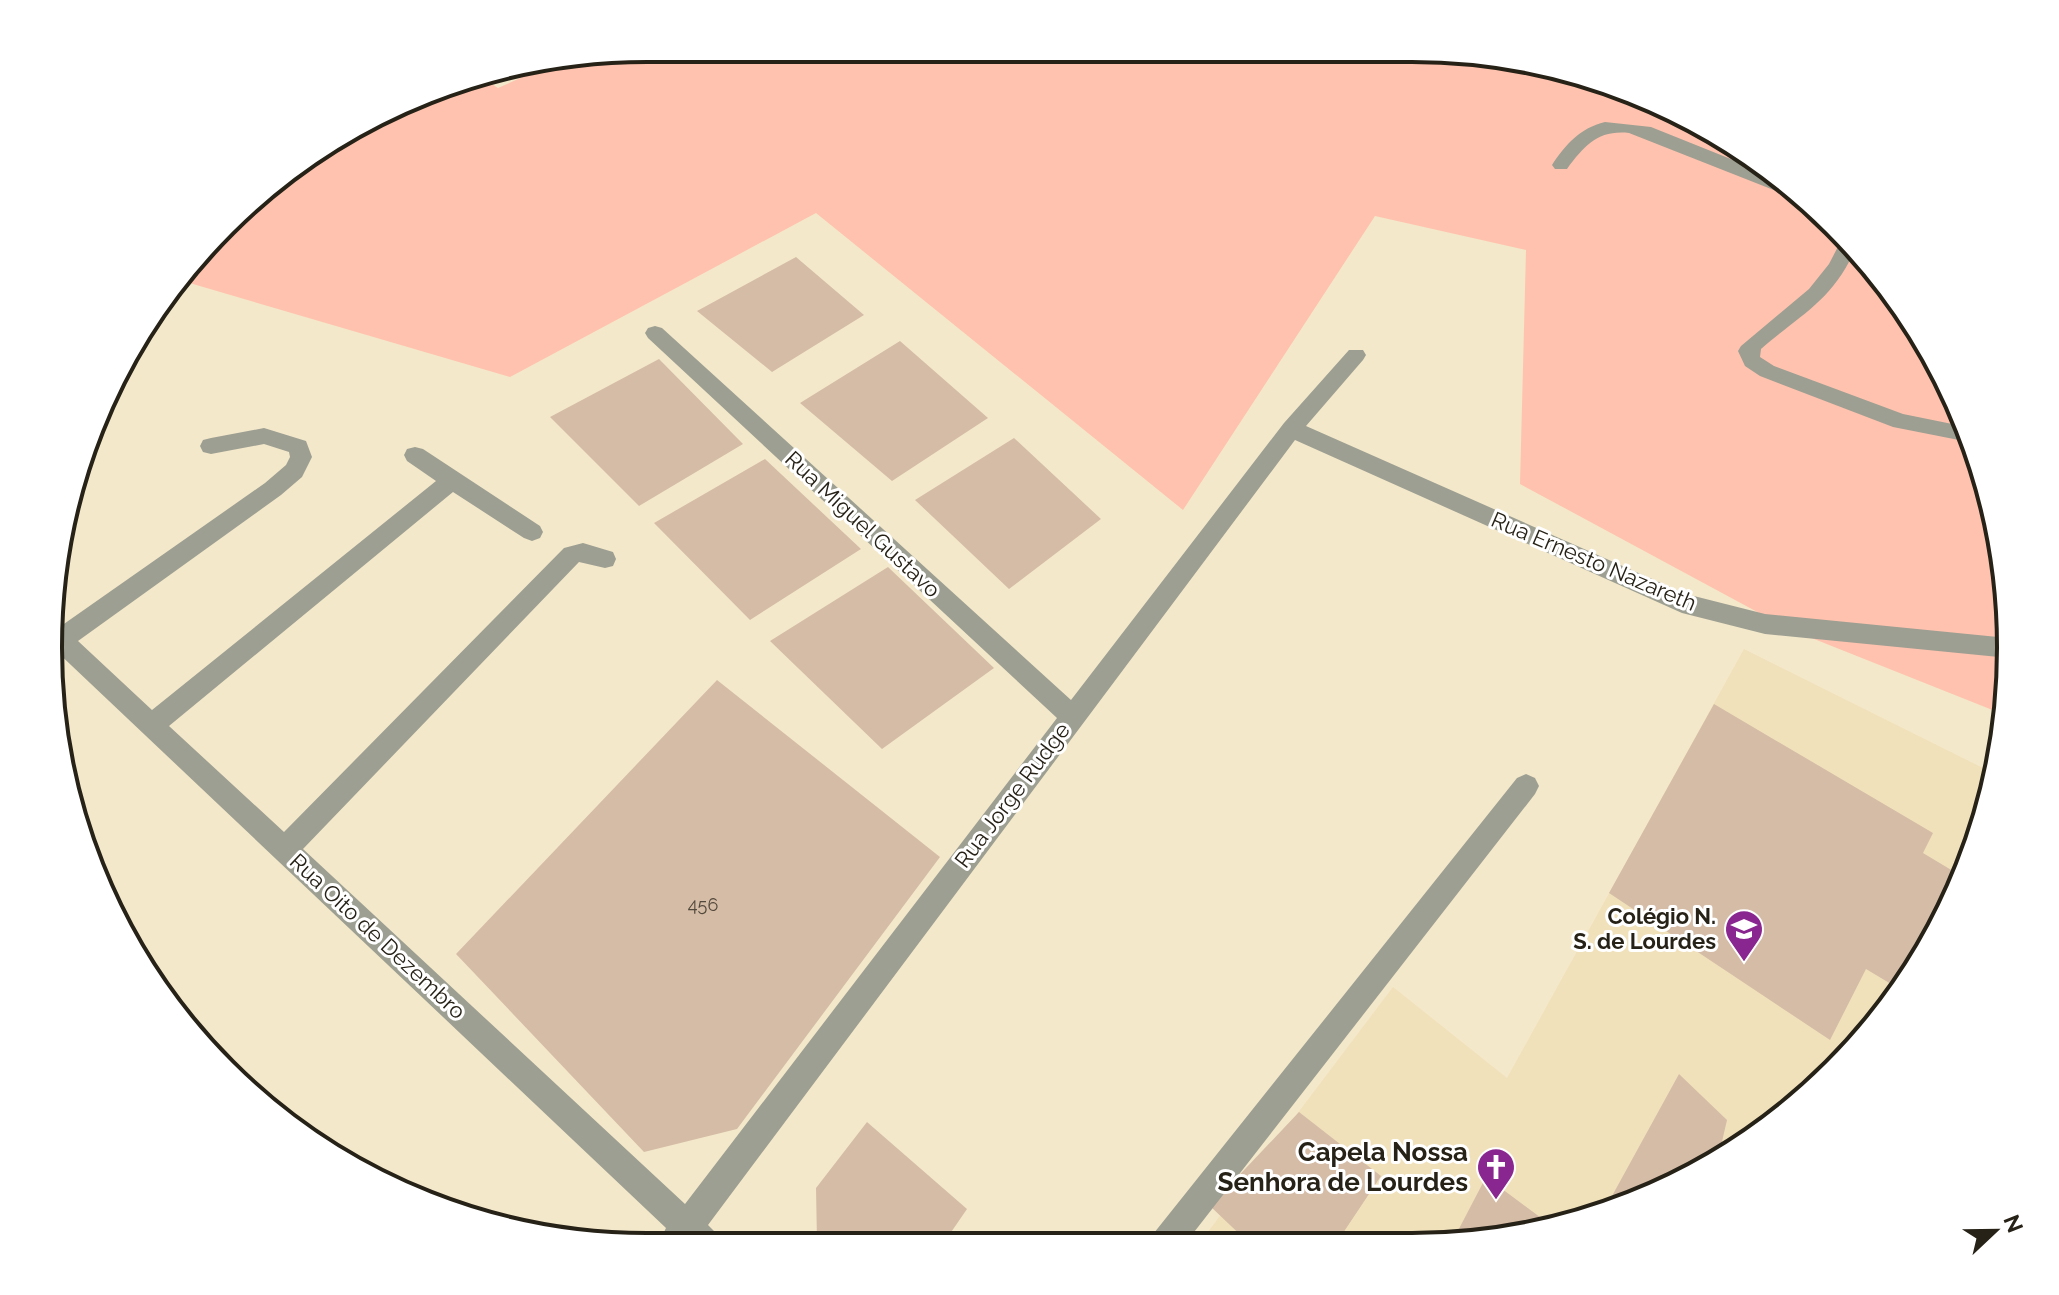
<svg xmlns="http://www.w3.org/2000/svg" width="2059" height="1295" font-family="Raleway,sans-serif">
  <style>
    .built { fill: #f0e1bb }
    .green { fill: #ffc2ae }
    .building { fill: #d5bca6 }
    .lines { fill: none; stroke-linecap: round; stroke-linejoin: round }
    .minor { fill: #9d9f92; fill-rule: evenodd }
    .labels { text-anchor: middle; stroke-width: 6; stroke-linejoin: round; paint-order: stroke }
    .number-label { font-size: 18px; fill: #52483b }
    .street-label { font-size: 22px; fill: #272217; stroke: #fff }
    .poi-label { font-size: 22px; font-weight: bold; fill: #272217; stroke: #fff; text-anchor: end }
    .near-poi-label { font-size: 26px; font-weight: bold; fill: #272217; stroke: #fff; text-anchor: end }
    .rim { fill: none; stroke: #272217; stroke-width: 4 }
  </style>
  <rect width="100%" height="100%" fill="#f4e8ca"/>
  <path class="built" d="M1744,649l251,125 -5,29 -41,110 -62,100 -81,86 -95,68 -107,48 -153,31 -253,-1 195,-258 114,91z"/>
  <path class="green" d="M648,48l841,5 152,40 136,79 86,81 68,95 48,107 27,115 4,117 -5,28 -216,-86 -269,-145 6,-234 -151,-34 -192,294 -367,-297 -306,164 -334,-98 138,-130 141,-69 24,-4 19,12 54,-24z"/>
  <path class="building" d="M796,257l68,58 -92,57 -75,-61z
    M900,341l88,77 -96,63 -92,-78z
    M659,359l84,85 -104,62 -89,-89z
    M1014,438l87,81 -92,70 -94,-89z
    M765,459l96,90 -111,71 -96,-97z
    M888,567l106,101 -112,81 -112,-108z
    M717,680l223,177 -203,272 -93,23 -188,-198z
    M1714,704l219,129 -10,20 40,24 -14,36 -48,77 -35,-21 -36,71 -221,-147z
    M1679,1074l48,46 -10,43 -116,53z
    M1299,1112l82,64 -46,69h-84l-41,-39z
    M867,1122l100,87 -24,35 -126,-1 -1,-55z
    M1486,1177l66,49 -102,20z"/>
  <g class="lines">
    <path class="minor" d="M1605,122l46,5 137,55 17,17 -11,-1 -165,-65c-31,-3 -44,12 -62,36h-12l-3,-4c14,-21 28,-37 53,-43z
      M1844,235l12,12c-22,53 -55,67 -95,102l-1,8 14,9 129,48 64,13 7,16 -81,-16 -133,-51 -15,-10 -7,-15 3,-5 68,-57 20,-25z
      M655,326l7,2 409,372 213,-277 65,-73h14l3,5 -3,5 -57,66 380,168 79,20 243,24 1,20 -244,-24 -83,-21 -387,-173 -587,785 6,6 5,12 -60,-1 7,-14 -613,-580 -2,-26 10,4 204,-143 21,-18 4,-8 -1,-5 -25,-8 -53,10 -8,-2 -3,-6 3,-6 8,-2 53,-10 42,13 6,16 -10,20 -21,18 -203,146 74,69 284,-229 -29,-20 -3,-6 3,-6 8,-2 8,2 117,77 3,6 -3,6 -8,3 -8,-3 -71,-46 -284,234 115,106 280,-284 19,-5 30,9 3,7 -3,7 -8,2 -26,-6 -276,287 382,355 372,-486 -409,-380 -3,-5 3,-5z
      M1526,774l9,4 4,8 -4,8 -351,451 -35,-1 5,-11 363,-455z"/>
  </g>
  <defs>
    <symbol id="school-pin" viewBox="-11 -11 22 30"><path d="M0 17L-7.5 6A9.5 9.5 0 1 1 7.5 6Z" fill="#89268f" stroke="#fff"/><path d="M0-5L7-2L0 1L-7-2ZM-4 1L0 2.5L4 1V4Q0 6-4 4Z" fill="#fff"/></symbol>
    <symbol id="church-pin" viewBox="-11 -11 22 30"><path d="M0 17L-7.5 6A9.5 9.5 0 1 1 7.5 6Z" fill="#89268f" stroke="#fff"/><path d="M-1.2-6h2.4v3.5h3.3v2.4h-3.3V6h-2.4V-.1h-3.3v-2.4h3.3Z" fill="#fff"/></symbol>
  </defs>
  <g fill-rule="evenodd">
    <use href="#school-pin" x="1722" y="907" width="44" height="60"/>
    <use href="#church-pin" x="1474" y="1145" width="44" height="60"/>
  </g>
  <g class="labels">
    <g class="number-label">
      <text x="703" y="911">456</text>
    </g>
    <g class="street-label">
      <text transform="translate(863 524) rotate(43)" y="8">Rua Miguel Gustavo</text>
      <text transform="translate(1594 561) rotate(23)" y="8">Rua Ernesto Nazareth</text>
      <text transform="translate(1012 795) rotate(-53)" y="8">Rua Jorge Rudge</text>
      <text transform="translate(378 936) rotate(43)" y="8">Rua Oito de Dezembro</text>
    </g>
    <g class="poi-label">
      <text x="1716" y="924">Colégio N.<tspan x="1716" dy="25">S. de Lourdes</tspan></text>
    </g>
    <g class="near-poi-label">
      <text x="1468" y="1161">Capela Nossa<tspan x="1468" dy="30">Senhora de Lourdes</tspan></text>
    </g>
  </g>
  <path d="M0 0H2059V1295H0ZM647 62H1412A585 585 0 0 1 1997 647V648A585 585 0 0 1 1412 1233H647A585 585 0 0 1 62 648V647A585 585 0 0 1 647 62Z" fill="#fff" fill-rule="evenodd"/>
  <path class="rim" d="M647 62H1412A585 585 0 0 1 1997 647V648A585 585 0 0 1 1412 1233H647A585 585 0 0 1 62 648V647A585 585 0 0 1 647 62Z"/>
  <g transform="translate(1995 1231) rotate(68)" stroke="#ffffff" stroke-width="6" paint-order="stroke">
  <path d="M0-6L14 30L0 20L-14 30Z" fill="#272217"/>
  <text y="-12" font-size="22" font-weight="bold" text-anchor="middle" fill="#272217">N</text>
  </g>
</svg>
